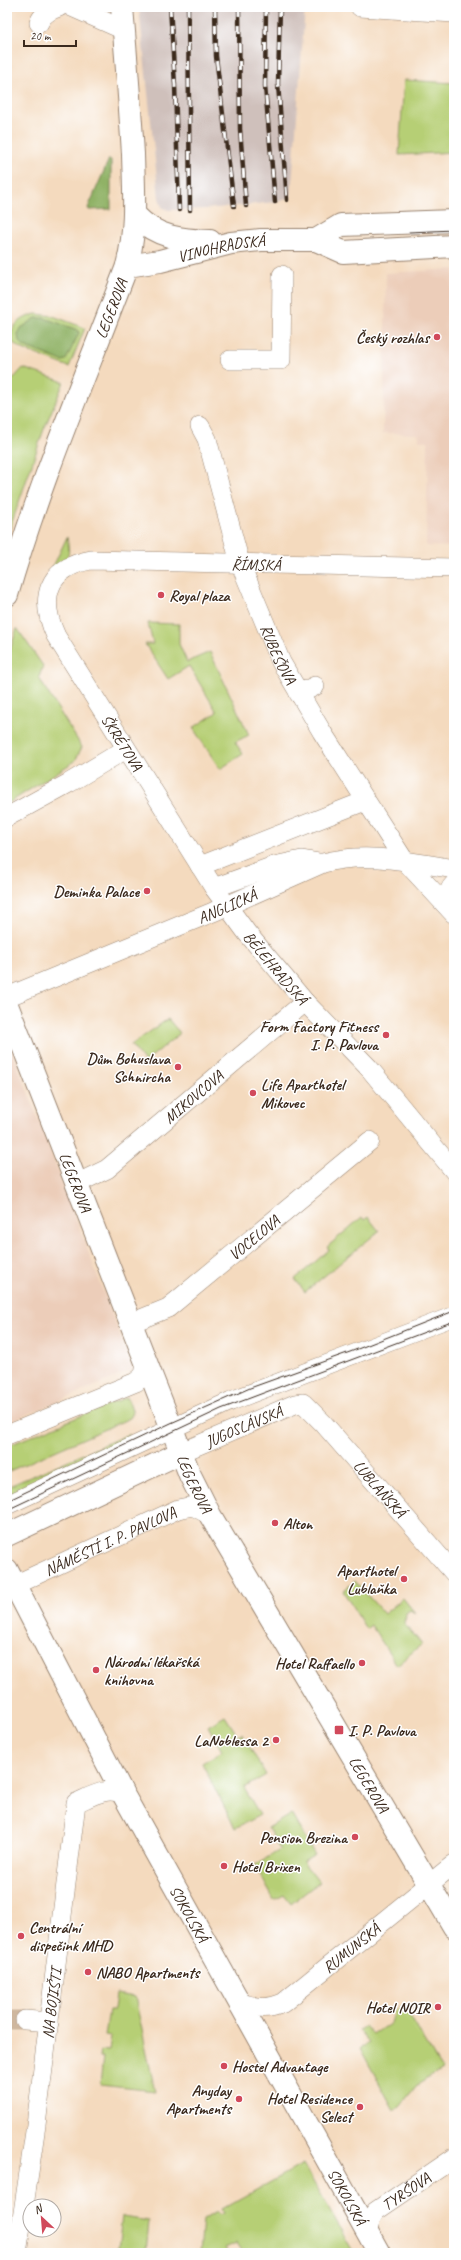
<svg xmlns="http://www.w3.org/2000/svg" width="461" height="2260" font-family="Caveat,sans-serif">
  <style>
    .built { fill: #eccdb9 }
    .industrial { fill: #cfc0bb }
    .green { fill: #b6cf74; stroke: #787c49 }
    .forest { fill: #90b266; stroke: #666e42 }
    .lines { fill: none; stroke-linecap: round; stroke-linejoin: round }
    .minor-tunnel { stroke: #cfb79e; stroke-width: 19; stroke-dasharray: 19 10; stroke-linecap: butt }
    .minor-casing { stroke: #98826e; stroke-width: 20 }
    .major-casing { stroke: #98826e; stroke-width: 24 }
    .minor { stroke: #fff; stroke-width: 19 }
    .major { stroke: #fff; stroke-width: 22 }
    .tram { stroke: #3b2a1e; stroke-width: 1 }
    .rail-casing { stroke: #3b2a1e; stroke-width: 4.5 }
    .rail { stroke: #fff; stroke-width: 3; stroke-dasharray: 9; stroke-linecap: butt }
    .poi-dot { fill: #d1495b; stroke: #fff; stroke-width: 1.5 }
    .labels { text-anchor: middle; stroke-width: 3; stroke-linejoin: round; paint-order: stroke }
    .street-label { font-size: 16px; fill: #3b2a1e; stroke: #fff }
    .poi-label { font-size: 16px; font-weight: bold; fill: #3b2a1e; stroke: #fff; text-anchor: end }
  </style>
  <rect width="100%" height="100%" fill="#fff"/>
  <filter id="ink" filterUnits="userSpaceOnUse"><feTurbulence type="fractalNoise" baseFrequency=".025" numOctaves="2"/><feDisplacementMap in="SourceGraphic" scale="8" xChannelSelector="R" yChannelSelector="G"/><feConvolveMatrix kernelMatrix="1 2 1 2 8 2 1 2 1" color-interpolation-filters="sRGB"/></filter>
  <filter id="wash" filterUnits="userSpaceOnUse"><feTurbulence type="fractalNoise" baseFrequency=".012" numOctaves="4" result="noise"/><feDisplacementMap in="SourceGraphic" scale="16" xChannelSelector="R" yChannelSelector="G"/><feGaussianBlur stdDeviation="0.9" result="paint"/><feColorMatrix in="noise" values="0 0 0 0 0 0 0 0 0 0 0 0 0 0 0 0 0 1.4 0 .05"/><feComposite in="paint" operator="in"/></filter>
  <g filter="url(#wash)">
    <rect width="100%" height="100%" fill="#f4dabe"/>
    <path class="built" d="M454,269v278l-28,-1 2,-105h-9v-5l-3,-2 -33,-1 3,-160z
      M7,1037l126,333 -126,53z"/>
    <path class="industrial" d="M139,7h166l-14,191 -15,4 -70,7 -38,1 -6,-3 -3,-9z"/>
    <path class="green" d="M404,80l50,3v69l-55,3z
      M36,314l17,2 32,12 -16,39 -49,-19 -9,-7c-3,-15 12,-24 25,-27z
      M23,368l41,14 -20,47 -37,108v-162l7,3z
      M67,537c4,22 1,22 -16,34z
      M148,623l31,1v20l8,18 23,-10 39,83 -14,7 8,12 -23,15 -27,-41 24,-16 -28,-46 -21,13 -23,-35h8z
      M17,628l26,38 -4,11 4,8 39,62 -7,14 -68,43v-144z
      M168,1019l12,14 -35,29 -14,-17z
      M362,1217l2,3 4,-3 11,14 -74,61 -10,-13 34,-29 -2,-3z
      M127,1397l6,16 -3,5 -123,54v-26z
      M129,1434l1,3 -123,60v-10z
      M355,1581l29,33 19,-16 12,15 -5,-3 -4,3 -1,12 17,19 -25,21 -26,-40 -5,4 -23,-38z
      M225,1716l13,20 4,-2 24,41 -22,13 16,27 -25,13 -33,-65 20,-12 -14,-25z
      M291,1814l24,41 -12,7 16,20 -28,22 -7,-9 -10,5 -19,-35 25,-15 -12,-22z
      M116,1994l19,3 20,94 -55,-6 3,-28h-4l1,-7 9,1 2,-14 -6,-1 4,-26h5z
      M404,2006l38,64 -25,15 -17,21 -6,4 -34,-62 10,-6 -11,-12 6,-4 8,9 18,-13 3,-7 -1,-2z
      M303,2164l51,89h-106l-2,-3 -4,2 -6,-9 -11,5 3,5h-28l3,-33 15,-8 2,3 4,-2 -2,-4z
      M122,2217l27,4 -3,31 -28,-4z"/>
    <path class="forest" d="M109,159l2,1v49l-22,1 -1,-2z
      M36,318h8l34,12 1,3 -13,27 -4,1 -38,-15 -5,-5 -1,-7 3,-6z"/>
  </g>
  <g filter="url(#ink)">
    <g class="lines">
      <path class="minor-tunnel" d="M7,2020h18"/>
      <defs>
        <g id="minor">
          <path d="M72,7l52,23"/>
          <path d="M360,7l94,6"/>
          <path d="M39,23c3,-9 11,-13 20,-16"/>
          <path d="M230,360h51l1,-85"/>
          <path id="s1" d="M200,426l7,13 33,124 41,99 41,70 82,128 50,54"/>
          <path id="s2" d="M454,568l-363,-8c-45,8 -52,39 -35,76l158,252 33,45 58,69 64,66 85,103"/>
          <path d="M299,694l16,-8"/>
          <path d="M7,817l62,-34 57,-34"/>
          <path d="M200,866l165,-65"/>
          <path d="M214,888l60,-22 28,-6 17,3"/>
          <path d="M453,912c-4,-10 -8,-19 1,-28"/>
          <path id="s3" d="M7,997l206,-85 110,-49c43,-12 88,-1 131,6"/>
          <path id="s4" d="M76,1184l31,-15 198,-167"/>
          <path id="s5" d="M131,1323l37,-15 202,-167"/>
          <path d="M7,1435l129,-53 8,-7 2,-12"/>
          <path id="s6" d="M182,1452l113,-48 8,-1 20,20 131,150"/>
          <path d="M7,1505l224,-104 223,-85"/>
          <path id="s7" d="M18,1592l1,-8 4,-3 155,-72 15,-3 17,9"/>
          <path id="s8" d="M239,2002c16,6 28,8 44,1l171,-139"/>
          <path d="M25,2020l24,2"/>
          <path id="s9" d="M367,2232l4,-14 5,-7 78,-53"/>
          <path id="s10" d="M17,2253l19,-128 40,-322c16,-7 31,-17 47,-9"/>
        </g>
        <g id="major">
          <path d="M136,216c21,22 46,24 74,25"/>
          <path d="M316,240l25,-15 113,-4"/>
          <path id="s11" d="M127,266l33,-5 71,-18 30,-3h55l27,12 111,-6"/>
          <path id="s12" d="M7,595c32,-112 79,-220 120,-329 10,-40 7,-72 6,-112 -3,-49 -7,-98 -11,-147"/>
          <path id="s13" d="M7,1005l183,470 20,40 244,412"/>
          <path d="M7,1535l175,-83"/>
          <path id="s14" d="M7,1570l116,224 256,459"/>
        </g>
      </defs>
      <use href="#minor" class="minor-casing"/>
      <use href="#major" class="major-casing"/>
      <use href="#minor" class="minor"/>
      <use href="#major" class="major"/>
      <path class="tram" d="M409,232l45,-2
        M7,1501l164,-78 79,-35 100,-36 104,-41
        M7,1510l214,-101 233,-88"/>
      <defs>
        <path id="rail" d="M170,7l5,78 4,125
          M188,7l2,203
          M215,7l1,49 18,150
          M239,7l1,122 6,77
          M266,7l-1,79 10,116
          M280,7l-2,77 9,116"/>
      </defs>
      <use href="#rail" class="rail-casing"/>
      <use href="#rail" class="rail"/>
    </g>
  </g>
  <g class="poi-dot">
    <circle cx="437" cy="337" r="4"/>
    <circle cx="161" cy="595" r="4"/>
    <circle cx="147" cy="891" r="4"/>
    <circle cx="386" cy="1035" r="4"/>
    <circle cx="178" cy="1067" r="4"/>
    <circle cx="253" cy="1093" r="4"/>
    <circle cx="275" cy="1523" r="4"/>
    <circle cx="404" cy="1579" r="4"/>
    <circle cx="362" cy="1663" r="4"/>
    <circle cx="96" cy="1670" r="4"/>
    <rect x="334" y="1725" width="10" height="10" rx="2"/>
    <circle cx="276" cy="1740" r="4"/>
    <circle cx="355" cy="1837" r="4"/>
    <circle cx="224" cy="1866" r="4"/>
    <circle cx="21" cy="1936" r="4"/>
    <circle cx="88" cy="1972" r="4"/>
    <circle cx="438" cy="2007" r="4"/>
    <circle cx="224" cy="2066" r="4"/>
    <circle cx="239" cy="2099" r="4"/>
    <circle cx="360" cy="2107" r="4"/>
  </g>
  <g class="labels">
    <g class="street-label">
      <text dy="6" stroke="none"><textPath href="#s11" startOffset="96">VINOHRADSKÁ</textPath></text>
      <text dy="6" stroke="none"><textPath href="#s12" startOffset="305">LEGEROVA</textPath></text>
      <text transform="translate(256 564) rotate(1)" y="6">ŘÍMSKÁ</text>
      <text dy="6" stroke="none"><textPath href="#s1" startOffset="242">RUBEŠOVA</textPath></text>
      <text dy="6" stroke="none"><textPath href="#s2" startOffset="590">ŠKRÉTOVA</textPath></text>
      <text dy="6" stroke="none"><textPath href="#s3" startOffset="238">ANGLICKÁ</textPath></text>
      <text dy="6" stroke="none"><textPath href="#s2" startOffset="863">BĚLEHRADSKÁ</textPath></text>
      <text dy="6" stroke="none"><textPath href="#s4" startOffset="147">MIKOVCOVA</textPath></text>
      <text dy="6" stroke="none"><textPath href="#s13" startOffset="190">LEGEROVA</textPath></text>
      <text dy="6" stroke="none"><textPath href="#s5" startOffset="151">VOCELOVA</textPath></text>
      <text dy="6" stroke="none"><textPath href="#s6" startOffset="67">JUGOSLÁVSKÁ</textPath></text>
      <text dy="6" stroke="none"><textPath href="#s13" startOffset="514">LEGEROVA</textPath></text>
      <text dy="6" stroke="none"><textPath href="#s6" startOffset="246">LUBLAŇSKÁ</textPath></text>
      <text dy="6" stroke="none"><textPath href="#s7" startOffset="109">NÁMĚSTÍ I. P. PAVLOVA</textPath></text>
      <text dy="6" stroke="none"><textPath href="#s13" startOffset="862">LEGEROVA</textPath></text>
      <text dy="6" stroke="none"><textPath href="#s14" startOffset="389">SOKOLSKÁ</textPath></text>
      <text dy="6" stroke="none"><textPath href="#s8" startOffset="133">RUMUNSKÁ</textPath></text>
      <text dy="6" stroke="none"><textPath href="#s10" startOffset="252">NA BOJIŠTI</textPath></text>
      <text dy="6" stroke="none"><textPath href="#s9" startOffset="59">TYRŠOVA</textPath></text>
      <text dy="6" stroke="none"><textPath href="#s14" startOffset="713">SOKOLSKÁ</textPath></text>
    </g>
    <g class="poi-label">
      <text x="429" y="343">Český rozhlas</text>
      <text x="169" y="601" text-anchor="start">Royal plaza</text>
      <text x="139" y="897">Deminka Palace</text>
      <text x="378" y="1032">Form Factory Fitness<tspan x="378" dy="18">I. P. Pavlova</tspan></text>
      <text x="170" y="1064">Dům Bohuslava<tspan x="170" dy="18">Schnircha</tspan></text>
      <text x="261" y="1090" text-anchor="start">Life Aparthotel<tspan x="261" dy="18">Mikovec</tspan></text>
      <text x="283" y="1529" text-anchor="start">Alton</text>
      <text x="396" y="1576">Aparthotel<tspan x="396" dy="18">Lublaňka</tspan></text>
      <text x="104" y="1667" text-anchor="start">Národní lékařská<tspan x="104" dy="18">knihovna</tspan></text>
      <text x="354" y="1669">Hotel Raffaello</text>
      <text x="348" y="1736" text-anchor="start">I. P. Pavlova</text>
      <text x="268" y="1746">LaNoblessa 2</text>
      <text x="347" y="1843">Pension Brezina</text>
      <text x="232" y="1872" text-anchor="start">Hotel Brixen</text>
      <text x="29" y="1933" text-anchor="start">Centrální<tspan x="29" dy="18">dispečink MHD</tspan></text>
      <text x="96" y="1978" text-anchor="start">NABO Apartments</text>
      <text x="430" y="2013">Hotel NOIR</text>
      <text x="232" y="2072" text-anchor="start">Hostel Advantage</text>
      <text x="231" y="2096">Anyday<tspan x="231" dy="18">Apartments</tspan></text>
      <text x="352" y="2104">Hotel Residence<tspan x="352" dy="18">Select</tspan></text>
    </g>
  </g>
  <rect width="461" height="2260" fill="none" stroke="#fff" stroke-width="24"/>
  <g transform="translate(42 2218) rotate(334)"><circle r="19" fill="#ffffff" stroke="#b1aaa5"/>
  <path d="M0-3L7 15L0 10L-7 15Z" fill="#d1495b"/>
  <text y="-6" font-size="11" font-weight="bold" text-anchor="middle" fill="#3b2a1e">N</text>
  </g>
  <path d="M24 40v6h52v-6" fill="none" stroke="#3b2a1e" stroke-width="2"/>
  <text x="30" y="40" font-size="12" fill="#3b2a1e" stroke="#ffffff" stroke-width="3" paint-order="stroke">20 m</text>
</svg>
